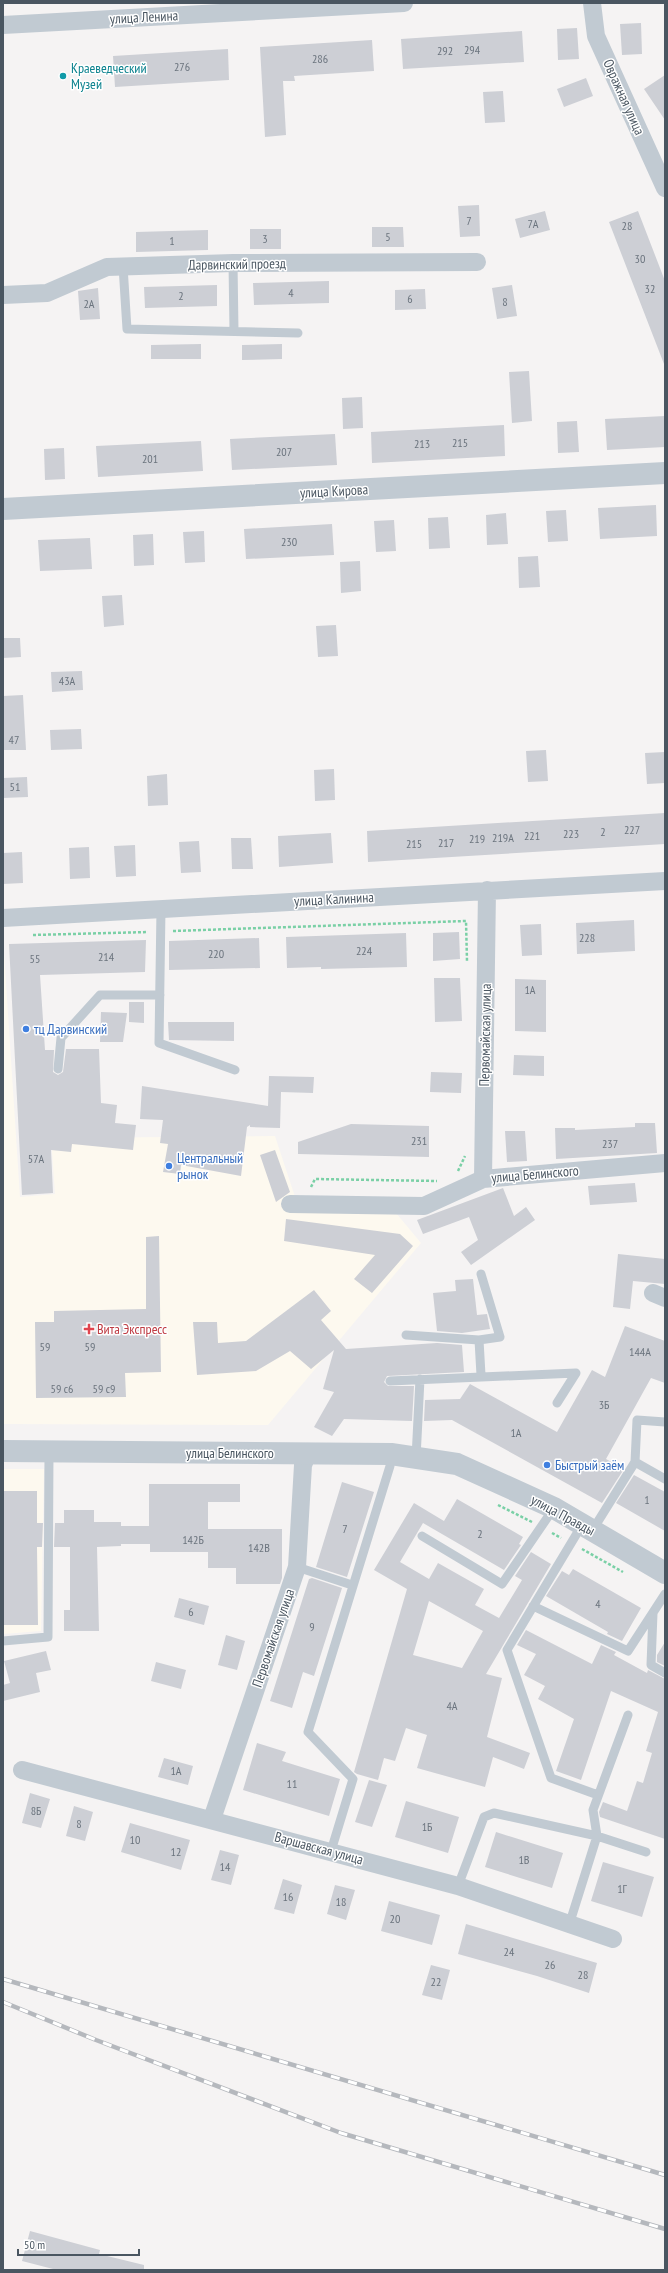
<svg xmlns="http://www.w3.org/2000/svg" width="668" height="2273" font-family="'PT Sans Narrow',sans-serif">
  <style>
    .commercial { fill: #fdf9ef }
    .building { fill: #cdcfd5; fill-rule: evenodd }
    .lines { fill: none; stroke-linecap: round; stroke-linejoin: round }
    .path { stroke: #7ad0a6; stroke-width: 2.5; stroke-dasharray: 3 2; stroke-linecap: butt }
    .service { stroke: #c1cad2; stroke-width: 9 }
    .minor { stroke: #c1cad2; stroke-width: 18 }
    .tertiary { stroke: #c1cad2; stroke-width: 22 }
    .rail-casing { stroke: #b5b8bd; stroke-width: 4.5 }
    .rail { stroke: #fff; stroke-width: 3; stroke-dasharray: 9; stroke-linecap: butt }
    .culture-dot { fill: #0f9aa8; stroke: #fff; stroke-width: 1.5 }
    .shop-dot { fill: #3f7fe0; stroke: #fff; stroke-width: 1.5 }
    .health-dot { fill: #e0444e; stroke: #fff; stroke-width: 1.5 }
    .labels { text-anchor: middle; stroke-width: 3; stroke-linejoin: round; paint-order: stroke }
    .number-label { font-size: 12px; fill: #6b747e }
    .street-label { font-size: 14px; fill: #4a5661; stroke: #fff }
    .culture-label { font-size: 14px; fill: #0d838f; stroke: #fff; text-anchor: start }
    .shop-label { font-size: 14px; fill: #366cbe; stroke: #fff; text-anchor: start }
    .health-label { font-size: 14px; fill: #be3a42; stroke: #fff; text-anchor: start }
  </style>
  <rect width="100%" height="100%" fill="#f5f3f3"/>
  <path class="commercial" d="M3,937l17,260 35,-3 -4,-56 224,-2 23,70 93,1 30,36 -153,182 -265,-1z
    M3,1469h41l-3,162 -38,3z"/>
  <path class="building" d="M641,23l1,31 -20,1 -2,-31z
    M577,28l2,31 -21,1 -1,-31z
    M522,31l2,31 -121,7 -2,-30z
    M372,40l2,31 -80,5 1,5h-12l3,54 -21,2 -5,-90z
    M228,49l1,31 -114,7 -2,-31z
    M665,75v45l-21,-31z
    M586,78l7,18 -29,11 -7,-18z
    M503,91l2,31 -20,1 -2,-31z
    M479,205l1,31 -20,1 -2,-31z
    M545,211l5,19 -30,8 -5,-19z
    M638,211l27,70 -1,83 -55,-142z
    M372,227h31l1,20h-32z
    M250,229h31v20h-31z
    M208,230v20l-72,2v-20z
    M329,281v22l-75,2 -1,-22z
    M217,285v21l-72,2 -1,-21z
    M512,285l5,31 -20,3 -5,-31z
    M98,288l2,31 -20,1 -2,-29z
    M425,289l1,20 -31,1v-20z
    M201,344v15h-50v-14z
    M282,344v15l-40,1v-15z
    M529,371l3,50 -20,2 -3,-51z
    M362,397l1,31 -20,1 -1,-31z
    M665,416v31l-58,3 -2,-31z
    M577,421l2,31 -21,1 -1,-31z
    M504,425l1,31 -133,7 -1,-31z
    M335,434l2,31 -105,5 -2,-31z
    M201,441l2,30 -105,6 -2,-31z
    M64,448l1,31 -20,1 -1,-31z
    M656,505l1,31 -57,3 -2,-31z
    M566,510l2,31 -20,1 -2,-31z
    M506,513l2,31 -21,1 -1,-30z
    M448,517l2,31 -21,1 -1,-31z
    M394,520l2,31 -20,1 -2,-31z
    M332,524l2,31 -88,4 -2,-30z
    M204,531l1,31 -20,1 -2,-31z
    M153,534l1,31 -20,1 -1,-31z
    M90,538l2,31 -52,2 -2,-31z
    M538,556l2,31 -21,1 -1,-31z
    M360,561l1,30 -20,2 -1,-31z
    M122,595l2,30 -20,2 -2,-31z
    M336,625l2,31 -20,1 -2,-31z
    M3,638h17l1,19 -18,1z
    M82,671l1,19 -31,2 -1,-20z
    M23,695l3,55h-23v-54z
    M81,729l1,20 -31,1 -1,-20z
    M546,750l2,31 -20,1 -2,-31z
    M665,752v31l-18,1 -2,-31z
    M334,769l1,31 -20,1 -1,-31z
    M167,774l1,31 -20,1 -1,-30z
    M27,777l1,20 -25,1v-20z
    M665,813v31l-297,18 -1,-31z
    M331,833l2,30 -54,4 -1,-31z
    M231,838h20l2,31h-21z
    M199,841l2,31 -20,1 -2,-31z
    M135,845l1,31 -20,1 -2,-31z
    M89,847l1,31 -20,1 -1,-31z
    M22,852l1,31 -20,1v-31z
    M634,920l1,31 -58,3 -1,-31z
    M541,924l1,31 -20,1 -2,-31z
    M459,932l1,27 -27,2v-28z
    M406,933l1,34 -86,2v-2l-34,1 -1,-31z
    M259,938l1,30 -91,2v-29z
    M146,940l-1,32 -105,3 5,75h9l-1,22 5,3 5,-3 3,-23h33l2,54 16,2 -2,18 21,2 -3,25 -61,-6 -1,8 -20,-2 2,43 -31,2 -13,-251z
    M434,978h26l2,43 -27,1z
    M515,979l31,1v52l-31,-1z
    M129,1002h15v21l-15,-1z
    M101,1012l26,1 -4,29h-23z
    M168,1022h66v19l-65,-1z
    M514,1055l30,1v20l-31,-1z
    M431,1072l31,1 -1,20 -31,-1z
    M269,1076l45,1 -1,16 -32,-1 -1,36 -30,-1v-2l-3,2 -6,49 -60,-11 -1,9 -17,-2 5,-28 -8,-1 3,-23 -23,-1 2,-33 126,20z
    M635,1123h20l2,30 -101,6 -1,-31h20v2l60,-3z
    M351,1124l78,2v31l-131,-3v-12z
    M505,1131h20l2,30 -20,1z
    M275,1150l15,42 -14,10 -16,-47z
    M635,1183l2,19 -47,3 -2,-19z
    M503,1188l11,28 12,-9 9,13 -64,45 -10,-13 17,-12 -9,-23 -46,17 -6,-14z
    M286,1219l114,15 13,12 -41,47 -18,-14 21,-24 -91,-14z
    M159,1236l2,136 -36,1 1,24 -90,1 -1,-76h19v-11l92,-2v-72z
    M618,1254l47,5v25l-32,-3 -3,28 -17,-2z
    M473,1279l4,36 10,-1 3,15 -28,4 -25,-2 -4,-38 23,-2 -1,-11z
    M314,1290l17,21 -10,9 25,29 91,-6 25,2 2,27 -77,4 -3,6 4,4h26l-2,35 -68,-2 -12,17 -18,-9 20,-35 -11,-3 11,-39 -23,19 -21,-18 -34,20 -59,4 -4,-53h24l1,21 28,-2z
    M625,1326l40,15v42l-14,-5 -45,81 18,10 -22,34 -150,-83 -28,1 1,-21 35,-1 10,-15 87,48 35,-62 13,7z
    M634,1475l31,17v39l-49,-28z
    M342,1482l32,10 -27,85 -31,-10z
    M149,1484h91v18h-32v27h74v49l-2,6h-44v-16h-28v-16h-58v-8h-29v2l-24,1 2,84h-35v-21h6v-63h-16l1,-24h9v-13h30v12h27v4h28z
    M3,1491h34v32h6l-1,24h-5l1,78h-35z
    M457,1499l66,38 -4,7 2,1 -17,25 -81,-47 -23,39 29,17 9,-16 46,26 -9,16 24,13 23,-38 -7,-4 16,-24 20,12 -65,110 16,4 -15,59 43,16 -6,16 -31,-12 -8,30 -68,-19 10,-33 -21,-7 -11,33 -11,-3 -6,22 -21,-6 -3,-2 53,-183 -33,-19 40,-67 30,18zM429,1601l54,30 -21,37 -49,-13z
    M573,1569l68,39 -19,33 -15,-7 1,-2 -62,-36 16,-25 7,4z
    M312,1578l30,10 -28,88 -11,-4 -11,36 -22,-7 39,-122z
    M179,1598l30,8 -5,19 -30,-8z
    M526,1630l66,34 9,-19 15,7 -2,3 33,18 1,-3 17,9v160l-65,-22 -1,-5 4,-10 24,9 10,-30 6,2 9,-30 -6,-2 12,-39 -47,-21 -30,89 -25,-9 18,-52 -36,-20 7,-13 -21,-11 12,-21 -19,-9z
    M226,1635l19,6 -8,29 -19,-5z
    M665,1642v24l-8,-4v-7z
    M46,1651l5,19 -15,3 4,19 -37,9v-16l7,-2 -6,-22z
    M156,1662l30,8 -5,19 -30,-8z
    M257,1743l29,9 -4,9 58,18 -11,37 -86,-26z
    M164,1758l29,8 -5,19 -30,-8z
    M369,1780l18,5 -15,42 -17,-5z
    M30,1793l20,6 -9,29 -19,-5z
    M406,1801l53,16 -11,36 -53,-16z
    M74,1806l19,6 -8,29 -19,-5z
    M130,1823l60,17 -9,30 -60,-18z
    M496,1832l67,21 -11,35 -67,-21z
    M220,1850l19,5 -8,30 -20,-5z
    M603,1862l51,15 -12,40 -51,-16z
    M283,1879l19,6 -8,29 -20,-5z
    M335,1885l20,5 -9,30 -19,-6z
    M389,1901l51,14 -8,30 -51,-14z
    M466,1924l131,39 -8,30 -52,-17 -79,-22z
    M431,1965l19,5 -8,30 -20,-5z
    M30,2231l70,19 -1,4 45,11v5h-87l-35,-9z"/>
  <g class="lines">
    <path class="path" d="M173,931l293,-10 1,40
      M33,935l115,-3
      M458,1171l7,-15
      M311,1187l4,-8 122,2
      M498,1505l34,17
      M552,1533l9,5
      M582,1549l41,23"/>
    <path class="service" d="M233,263l1,68
      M123,266l4,63 171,4
      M161,909l-2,134 76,27
      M58,1069l3,-31 39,-43h60
      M406,1335l73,5 21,-3 -19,-63
      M479,1340l2,35
      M390,1381l186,-8 -19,30
      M416,1458l4,-79
      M635,1462l2,-42 28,2
      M582,1525l-75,125 44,128 47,17
      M592,1531l43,-69 30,17
      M422,1536l80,48 52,-76
      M297,1567l55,18
      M533,1606l95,45 37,-57
      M653,1613l-2,52 14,8
      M3,1641l45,-4 1,-185
      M331,1851l22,-72 -45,-47 82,-266 1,-12
      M458,1886l26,-69 10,-4 103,23 -4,-26 35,-95
      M570,1922l27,-86 49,16"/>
    <path class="minor" d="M592,3l4,33 69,152
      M3,25l401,-22
      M3,295l44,-2 60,-26 126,-4 244,-1
      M3,918l662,-37
      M483,1179l4,-289
      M290,1204l134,2 59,-27 182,-16
      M653,1293l12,5
      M22,1770l436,116 155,53
      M212,1819l85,-252 6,-102 5,-12"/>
    <path class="tertiary" d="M3,509l662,-36
      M3,1451l388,3 66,10 97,44 111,65"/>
    <defs>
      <path id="rail" d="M3,1979l662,196
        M3,2002l93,38 245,93 324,96"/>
    </defs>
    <use href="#rail" class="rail-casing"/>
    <use href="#rail" class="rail"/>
  </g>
  <circle class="culture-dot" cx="63" cy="76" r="4"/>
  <g class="shop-dot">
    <circle cx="26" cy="1029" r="4"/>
    <circle cx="169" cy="1166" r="4"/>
    <circle cx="547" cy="1465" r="4"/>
  </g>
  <path class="health-dot" d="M87 1323h4v4h4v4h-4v4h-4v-4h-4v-4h4z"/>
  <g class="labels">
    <g class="number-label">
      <text x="472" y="54">294</text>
      <text x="445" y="55">292</text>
      <text x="320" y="63">286</text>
      <text x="182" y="71">276</text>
      <text x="469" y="225">7</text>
      <text x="533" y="228">7А</text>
      <text x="627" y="230">28</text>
      <text x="388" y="241">5</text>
      <text x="265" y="243">3</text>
      <text x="172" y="245">1</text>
      <text x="640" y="263">30</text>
      <text x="650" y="293">32</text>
      <text x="291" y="297">4</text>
      <text x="181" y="300">2</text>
      <text x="410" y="303">6</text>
      <text x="505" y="306">8</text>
      <text x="89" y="308">2А</text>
      <text x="460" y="447">215</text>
      <text x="422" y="448">213</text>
      <text x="284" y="456">207</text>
      <text x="150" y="463">201</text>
      <text x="289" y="546">230</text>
      <text x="67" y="685">43А</text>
      <text x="14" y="744">47</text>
      <text x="15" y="791">51</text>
      <text x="632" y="834">227</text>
      <text x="603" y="836">2</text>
      <text x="571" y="838">223</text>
      <text x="532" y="840">221</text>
      <text x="503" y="842">219А</text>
      <text x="477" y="843">219</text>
      <text x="446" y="847">217</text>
      <text x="414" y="848">215</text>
      <text x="587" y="942">228</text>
      <text x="364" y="955">224</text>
      <text x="216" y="958">220</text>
      <text x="106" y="961">214</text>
      <text x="35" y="963">55</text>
      <text x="530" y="994">1А</text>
      <text x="419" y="1145">231</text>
      <text x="610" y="1148">237</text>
      <text x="36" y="1163">57А</text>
      <text x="45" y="1351">59</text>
      <text x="90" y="1351">59</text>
      <text x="640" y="1356">144А</text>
      <text x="62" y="1393">59 с6</text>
      <text x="104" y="1393">59 с9</text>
      <text x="604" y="1409">3Б</text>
      <text x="516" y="1437">1А</text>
      <text x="647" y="1504">1</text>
      <text x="345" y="1533">7</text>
      <text x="480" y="1538">2</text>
      <text x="193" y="1544">142Б</text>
      <text x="259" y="1552">142В</text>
      <text x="598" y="1608">4</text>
      <text x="191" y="1616">6</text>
      <text x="312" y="1631">9</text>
      <text x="452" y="1710">4А</text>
      <text x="176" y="1775">1А</text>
      <text x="292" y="1788">11</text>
      <text x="36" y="1815">8Б</text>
      <text x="79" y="1828">8</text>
      <text x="427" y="1831">1Б</text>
      <text x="135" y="1844">10</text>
      <text x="176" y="1856">12</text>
      <text x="524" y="1864">1В</text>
      <text x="225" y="1871">14</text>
      <text x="622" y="1893">1Г</text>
      <text x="288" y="1901">16</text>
      <text x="341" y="1906">18</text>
      <text x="395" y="1923">20</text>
      <text x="509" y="1956">24</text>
      <text x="550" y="1969">26</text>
      <text x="583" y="1979">28</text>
      <text x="436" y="1986">22</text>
    </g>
    <g class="street-label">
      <text transform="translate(144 17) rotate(-3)" y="5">улица Ленина</text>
      <text transform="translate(624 97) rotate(66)" y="5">Овражная улица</text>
      <text transform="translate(237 264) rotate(-1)" y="5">Дарвинский проезд</text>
      <text transform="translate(334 491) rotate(-3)" y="5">улица Кирова</text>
      <text transform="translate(334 899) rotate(-3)" y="5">улица Калинина</text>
      <text transform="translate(485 1035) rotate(-89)" y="5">Первомайская улица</text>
      <text transform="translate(535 1174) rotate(-5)" y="5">улица Белинского</text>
      <text x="230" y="1458">улица Белинского</text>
      <text transform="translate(563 1515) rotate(28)" y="5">улица Правды</text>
      <text transform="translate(273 1638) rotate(-71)" y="5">Первомайская улица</text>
      <text transform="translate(319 1848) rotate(15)" y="5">Варшавская улица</text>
    </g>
    <g class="culture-label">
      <text x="71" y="73">Краеведческий<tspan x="71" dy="16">Музей</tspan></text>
    </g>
    <g class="shop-label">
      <text x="34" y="1034">тц Дарвинский</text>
      <text x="177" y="1163">Центральный<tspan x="177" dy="16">рынок</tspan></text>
      <text x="555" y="1470">Быстрый заём</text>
    </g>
    <g class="health-label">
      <text x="97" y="1334">Вита Экспресс</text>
    </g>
  </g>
  <rect width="668" height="2273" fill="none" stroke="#4a5661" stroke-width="8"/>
  <path d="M18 2249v6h121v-6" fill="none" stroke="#4a5661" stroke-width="2"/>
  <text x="24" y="2249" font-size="12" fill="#4a5661" stroke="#ffffff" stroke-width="3" paint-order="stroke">50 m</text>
</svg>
